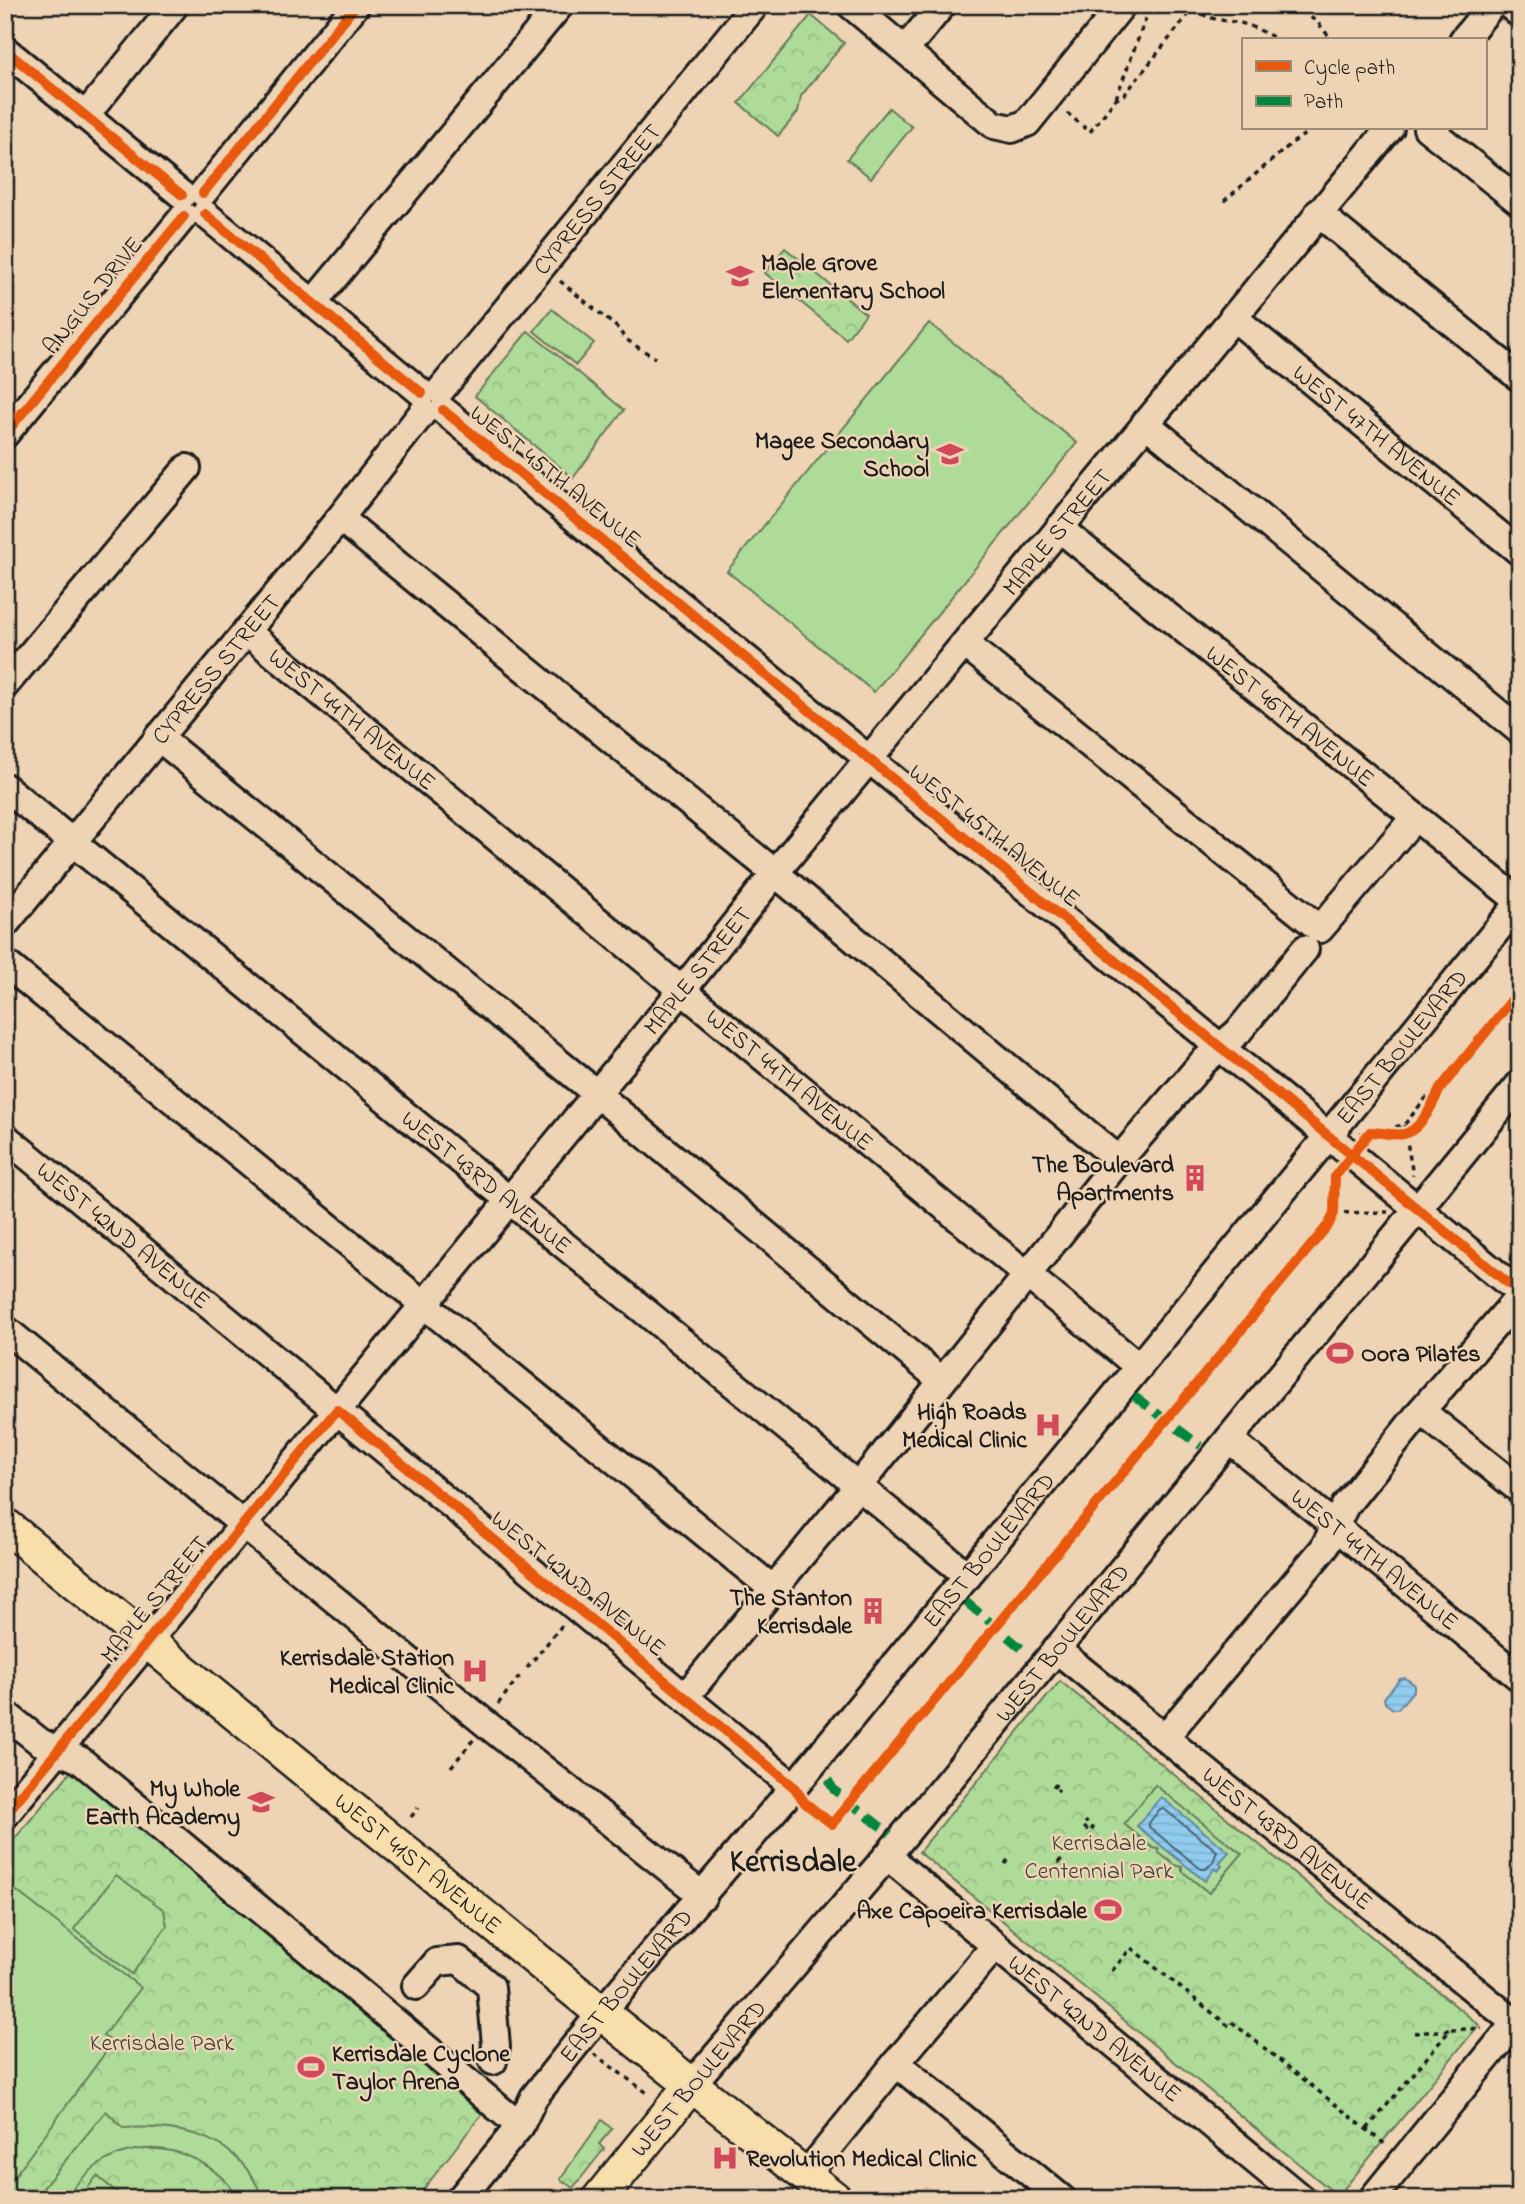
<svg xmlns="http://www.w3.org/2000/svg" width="1525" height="2204" font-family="'Indie Flower',sans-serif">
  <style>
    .forest { fill: url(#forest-crowns); stroke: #667c5a; stroke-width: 2 }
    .pitch { fill: #afdb99; stroke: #667c5a; stroke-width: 2 }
    .water { fill: url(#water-rules); stroke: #62869b; stroke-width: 2 }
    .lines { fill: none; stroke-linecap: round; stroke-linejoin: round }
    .shore { stroke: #4a6271; stroke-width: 2 }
    .minor-casing { stroke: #1c1c1c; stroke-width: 32 }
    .major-casing { stroke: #1c1c1c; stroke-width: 38 }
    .path { stroke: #1c1c1c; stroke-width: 3.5; stroke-dasharray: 5 5; stroke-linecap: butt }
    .minor { stroke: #eed4b5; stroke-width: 26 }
    .major { stroke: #f8deab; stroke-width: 33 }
    .quiet { stroke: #00873e; stroke-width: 9; stroke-dasharray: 18 9; stroke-linecap: butt }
    .cycleway-casing { stroke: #eed4b5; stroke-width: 15 }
    .cycleway { stroke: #e8590c; stroke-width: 10 }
    .labels { text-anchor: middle; stroke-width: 5; stroke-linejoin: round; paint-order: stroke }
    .street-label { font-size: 24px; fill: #1c1c1c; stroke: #eed4b5 }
    .poi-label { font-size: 24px; font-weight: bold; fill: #1c1c1c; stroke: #eed4b5; text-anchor: end }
    .park-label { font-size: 24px; fill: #394235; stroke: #eed4b5 }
    .district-label { font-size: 32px; font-weight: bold; fill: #1c1c1c; stroke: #eed4b5 }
  </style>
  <defs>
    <pattern id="forest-crowns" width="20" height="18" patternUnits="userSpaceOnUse" patternTransform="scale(1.75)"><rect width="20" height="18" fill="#afdb99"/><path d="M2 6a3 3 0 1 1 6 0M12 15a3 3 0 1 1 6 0" fill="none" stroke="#96bb83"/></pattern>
    <pattern id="water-rules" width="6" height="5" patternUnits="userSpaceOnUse" patternTransform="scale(1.75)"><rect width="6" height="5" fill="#90ccf0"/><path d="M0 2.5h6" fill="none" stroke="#7cafcd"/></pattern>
  </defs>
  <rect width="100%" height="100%" fill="#eed4b5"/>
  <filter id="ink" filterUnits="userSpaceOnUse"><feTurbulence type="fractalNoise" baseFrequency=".0143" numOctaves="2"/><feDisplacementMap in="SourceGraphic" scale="14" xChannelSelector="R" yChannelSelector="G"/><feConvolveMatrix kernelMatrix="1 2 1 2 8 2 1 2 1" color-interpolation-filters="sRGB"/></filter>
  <g filter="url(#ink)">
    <path class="forest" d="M811,15l33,28 -43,53 -3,16 -20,24 -39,-33z
      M785,248l81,66 -20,25 -81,-66z
      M528,331l96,79 -51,68 -98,-82z
      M1060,1681l419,344 -141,171 -419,-344z
      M73,1769l415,337 -72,93h-411v-349z
      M602,2120l10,9 -13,15 5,5 -31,39 -13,-9z"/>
    <path class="pitch" d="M889,108l23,19 -41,51 -24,-19z
      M552,309l42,34 -18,22 -42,-34z
      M929,323l148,120 -203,249 -147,-121z
      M1155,1785l87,69 -33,39 -27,-22v-4l-7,-2 -16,-12v-4l-6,-1 -29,-24z
      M116,1875l48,35 3,16 -35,48 -58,-45z
      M5,1882l136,106 -38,48 10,6 -108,147z
      M106,2111l17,17c60,-3 116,7 140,71h-24c-27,-45 -89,-66 -136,-37 -16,9 -28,23 -39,37h-30z
      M97,2176l28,23h-46z"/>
    <path class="water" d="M1405,1678l9,6v6l-16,19h-5l-8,-6 -1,-5 16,-19z
      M1161,1797l68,55 -10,11 3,3 -4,5 -4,-2 -9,12 -68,-55z"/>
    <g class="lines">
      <path class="shore" d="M1160,1809h4l53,42 -4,11 -7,7h-5l-52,-42v-4z"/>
      <defs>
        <g id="minor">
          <path d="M851,5l143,120 18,4 15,-6 95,-118"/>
          <path d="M1509,5l11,9"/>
          <path d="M1463,40l29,-35"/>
          <path d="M5,50l177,145"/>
          <path d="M905,50l37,-45"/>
          <path d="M85,116l90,-111"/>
          <path d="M1427,128l93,74"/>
          <path d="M203,193l153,-188"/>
          <path d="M1318,213l202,165"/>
          <path d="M205,214l217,179"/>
          <path d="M313,303l247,-298"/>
          <path id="s1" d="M1233,317l287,235"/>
          <path id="s2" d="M440,391l315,-386"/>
          <path d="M443,410l1077,883"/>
          <path d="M1145,423l375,308"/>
          <path d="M5,434l179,-218"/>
          <path d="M340,518l435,355 344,287 -247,309 -187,228"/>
          <path id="s3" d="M1059,528l461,374"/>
          <path id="s4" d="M246,631l893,736"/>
          <path d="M965,644l355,285 95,-112"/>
          <path d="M5,685l182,-217"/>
          <path d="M158,737l422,343 361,300"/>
          <path id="s5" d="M5,787l963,789"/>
          <path id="s6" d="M5,924l335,-406 83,-106"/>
          <path d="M5,963l768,626"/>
          <path id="s7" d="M5,1137l789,650"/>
          <path d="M1119,1160l84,-98 35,-30 67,-83"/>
          <path d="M5,1329l480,394 218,173"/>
          <path d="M1421,1411l99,79"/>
          <path id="s8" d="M1229,1439l291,239"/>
          <path id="s9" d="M1056,1649l464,378"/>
          <path d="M5,1714l35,28 40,18 440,366"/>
          <path d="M1165,1737l159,-189 21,-42 76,-95 99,-115"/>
          <path id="s10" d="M5,1815l691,-842 79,-100 615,-745"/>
          <path id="s11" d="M887,1856l415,343"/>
          <path d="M995,1946l-99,117 166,136"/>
          <path d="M416,1986l21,-24 22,-2 32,27 5,59 -3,15"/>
          <path id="s12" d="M692,2084l195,-228 633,-772"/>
          <path d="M806,2175l90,-112"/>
          <path id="s13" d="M460,2199l60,-73 14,-29 67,-84 193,-226 726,-885"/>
          <path d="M1372,2199l148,-182"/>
        </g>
        <g id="major">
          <path id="s14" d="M5,1525l614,502 216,172"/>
          <path d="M599,2199l93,-115"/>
        </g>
      </defs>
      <use href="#minor" class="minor-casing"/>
      <use href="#major" class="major-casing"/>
      <path class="path" d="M1201,5l-1,8c13,7 21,7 35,9 15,2 30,11 44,18
        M1295,5l23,18 14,17
        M1116,98l31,-83 8,-10
        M1067,113l23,19 25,-32 10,-6 71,-89
        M1224,201l68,-58 22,-15
        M560,281l59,48c4,12 25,21 36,29
        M1404,1125l9,50
        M1387,1132l7,-5 10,-2 21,-26 15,-10
        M1360,1133l10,-1
        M1334,1213l54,-1
        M527,1668l36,-44
        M498,1704l24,-31
        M451,1767l23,-28
        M1053,1788l5,-6
        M1057,1791l2,-2
        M411,1817l7,-9
        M1084,1827l6,5 3,-4 -8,-7
        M1058,1863l6,-7
        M1005,1864l4,-6
        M1112,1971l19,-23 99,79 3,-4 153,122
        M1414,2033l36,-3
        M594,2054l56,41
        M1367,2129l83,-99 32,-2"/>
      <use href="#minor" class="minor"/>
      <use href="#major" class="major"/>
      <path class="quiet" d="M1517,933l3,2
        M1134,1396l67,50
        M966,1602l61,51
        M828,1780l6,10 56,44"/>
      <defs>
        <path id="cycleway" d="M5,50l177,145
          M203,193l153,-188
          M205,214l217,179
          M443,410l1077,883
          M5,434l179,-218
          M5,1815l332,-405 436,360 21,17 11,16 27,21 497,-600 5,-11 1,-37 31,-39 4,-5c11,0 24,4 34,2 17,-4 29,-30 36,-45l80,-99"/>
      </defs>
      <use href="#cycleway" class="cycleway-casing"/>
      <use href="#cycleway" class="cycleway"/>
    </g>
  </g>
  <defs>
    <symbol id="school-bare" viewBox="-9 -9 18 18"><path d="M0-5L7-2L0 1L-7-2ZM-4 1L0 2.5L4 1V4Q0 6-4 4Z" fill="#d1495b" stroke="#eed4b5" stroke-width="2.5" paint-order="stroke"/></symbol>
    <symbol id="building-bare" viewBox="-9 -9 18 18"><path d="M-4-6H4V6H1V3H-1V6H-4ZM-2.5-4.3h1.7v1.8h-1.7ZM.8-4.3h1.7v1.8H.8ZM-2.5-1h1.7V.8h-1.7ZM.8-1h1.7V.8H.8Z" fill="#d1495b" stroke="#eed4b5" stroke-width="2.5" paint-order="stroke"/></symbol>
    <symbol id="stadium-bare" viewBox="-9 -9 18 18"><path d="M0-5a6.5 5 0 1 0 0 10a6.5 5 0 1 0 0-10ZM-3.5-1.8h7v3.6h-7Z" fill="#d1495b" stroke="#eed4b5" stroke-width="2.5" paint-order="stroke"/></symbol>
    <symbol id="hospital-bare" viewBox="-9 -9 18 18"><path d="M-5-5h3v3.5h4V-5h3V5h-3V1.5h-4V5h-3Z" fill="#d1495b" stroke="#eed4b5" stroke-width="2.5" paint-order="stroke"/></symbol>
  </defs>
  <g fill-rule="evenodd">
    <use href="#school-bare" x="721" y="257" width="38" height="38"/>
    <use href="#school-bare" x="931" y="435" width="38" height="38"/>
    <use href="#building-bare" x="1176" y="1159" width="38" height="38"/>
    <use href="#stadium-bare" x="1321" y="1334" width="38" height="38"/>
    <use href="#hospital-bare" x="1029" y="1406" width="38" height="38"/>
    <use href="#building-bare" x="854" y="1592" width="38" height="38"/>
    <use href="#hospital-bare" x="456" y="1652" width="38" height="38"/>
    <use href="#school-bare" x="242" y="1783" width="38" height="38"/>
    <use href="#stadium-bare" x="1089" y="1891" width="38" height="38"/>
    <use href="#stadium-bare" x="292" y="2048" width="38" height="38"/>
    <use href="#hospital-bare" x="706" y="2139" width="38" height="38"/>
  </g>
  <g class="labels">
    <g class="street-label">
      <text dy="8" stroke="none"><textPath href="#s2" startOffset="248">CYPRESS STREET</textPath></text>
      <text transform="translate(92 295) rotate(-51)" y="8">ANGUS DRIVE</text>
      <text dy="8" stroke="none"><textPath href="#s1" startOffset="186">WEST 47TH AVENUE</textPath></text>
      <text transform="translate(556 476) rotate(39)" y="8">WEST 45TH AVENUE</text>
      <text dy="8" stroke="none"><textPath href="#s10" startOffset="1659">MAPLE STREET</textPath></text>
      <text dy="8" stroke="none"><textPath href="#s6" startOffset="331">CYPRESS STREET</textPath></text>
      <text dy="8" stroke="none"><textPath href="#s3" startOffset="298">WEST 46TH AVENUE</textPath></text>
      <text dy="8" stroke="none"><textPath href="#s4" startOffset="138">WEST 44TH AVENUE</textPath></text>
      <text transform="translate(995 835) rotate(39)" y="8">WEST 45TH AVENUE</text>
      <text dy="8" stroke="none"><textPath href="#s10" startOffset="1092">MAPLE STREET</textPath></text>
      <text dy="8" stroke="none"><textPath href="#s13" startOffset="1489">EAST BOULEVARD</textPath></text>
      <text dy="8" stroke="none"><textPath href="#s4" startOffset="705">WEST 44TH AVENUE</textPath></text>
      <text dy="8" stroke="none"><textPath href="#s5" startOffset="623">WEST 43RD AVENUE</textPath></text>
      <text dy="8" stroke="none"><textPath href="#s7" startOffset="154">WEST 42ND AVENUE</textPath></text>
      <text dy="8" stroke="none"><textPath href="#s13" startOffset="838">EAST BOULEVARD</textPath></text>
      <text dy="8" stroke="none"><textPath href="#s8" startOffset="189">WEST 44TH AVENUE</textPath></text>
      <text transform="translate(579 1583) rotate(39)" y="8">WEST 42ND AVENUE</text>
      <text transform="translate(154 1599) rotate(-51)" y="8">MAPLE STREET</text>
      <text dy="8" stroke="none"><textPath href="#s12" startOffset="576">WEST BOULEVARD</textPath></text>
      <text dy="8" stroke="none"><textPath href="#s9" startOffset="299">WEST 43RD AVENUE</textPath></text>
      <text dy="8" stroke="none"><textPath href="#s14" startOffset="534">WEST 41ST AVENUE</textPath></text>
      <text dy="8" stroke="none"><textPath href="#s13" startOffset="271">EAST BOULEVARD</textPath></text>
      <text dy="8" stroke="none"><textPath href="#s11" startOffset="270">WEST 42ND AVENUE</textPath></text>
      <text transform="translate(698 2078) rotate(-50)" y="8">WEST BOULEVARD</text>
    </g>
    <g class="poi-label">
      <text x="761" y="270" text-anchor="start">Maple Grove<tspan x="761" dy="28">Elementary School</tspan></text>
      <text x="929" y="448">Magee Secondary<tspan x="929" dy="28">School</tspan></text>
      <text x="1174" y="1172">The Boulevard<tspan x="1174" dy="28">Apartments</tspan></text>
      <text x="1361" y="1361" text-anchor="start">Oora Pilates</text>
      <text x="1027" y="1419">High Roads<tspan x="1027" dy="28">Medical Clinic</tspan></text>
      <text x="852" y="1605">The Stanton<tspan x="852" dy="28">Kerrisdale</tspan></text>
      <text x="454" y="1665">Kerrisdale Station<tspan x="454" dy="28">Medical Clinic</tspan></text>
      <text x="240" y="1796">My Whole<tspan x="240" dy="28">Earth Academy</tspan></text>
      <text x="1087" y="1918">Axe Capoeira Kerrisdale</text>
      <text x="332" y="2061" text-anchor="start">Kerrisdale Cyclone<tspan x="332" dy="28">Taylor Arena</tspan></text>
      <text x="746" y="2166" text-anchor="start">Revolution Medical Clinic</text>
    </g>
    <g class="park-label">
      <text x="1099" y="1850">Kerrisdale<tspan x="1099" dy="28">Centennial Park</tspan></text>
      <text x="162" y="2050">Kerrisdale Park</text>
    </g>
    <g class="district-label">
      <text x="793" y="1871">Kerrisdale</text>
    </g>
  </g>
  <rect width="1525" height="2204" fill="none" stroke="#eed4b5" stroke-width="28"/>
  <rect x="14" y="14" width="1497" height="2176" fill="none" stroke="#1c1c1c" stroke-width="2.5" filter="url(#ink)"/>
  <rect x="1242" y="38" width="245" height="91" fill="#eed4b5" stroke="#9a8a78" stroke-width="2"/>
  <rect x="1256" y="61" width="35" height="10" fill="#e8590c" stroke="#9a8a78" stroke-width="2"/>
  <text x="1304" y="74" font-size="21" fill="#1c1c1c">Cycle path</text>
  <rect x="1256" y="96" width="35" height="10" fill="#00873e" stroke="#9a8a78" stroke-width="2"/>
  <text x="1304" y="108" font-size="21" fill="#1c1c1c">Path</text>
</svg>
